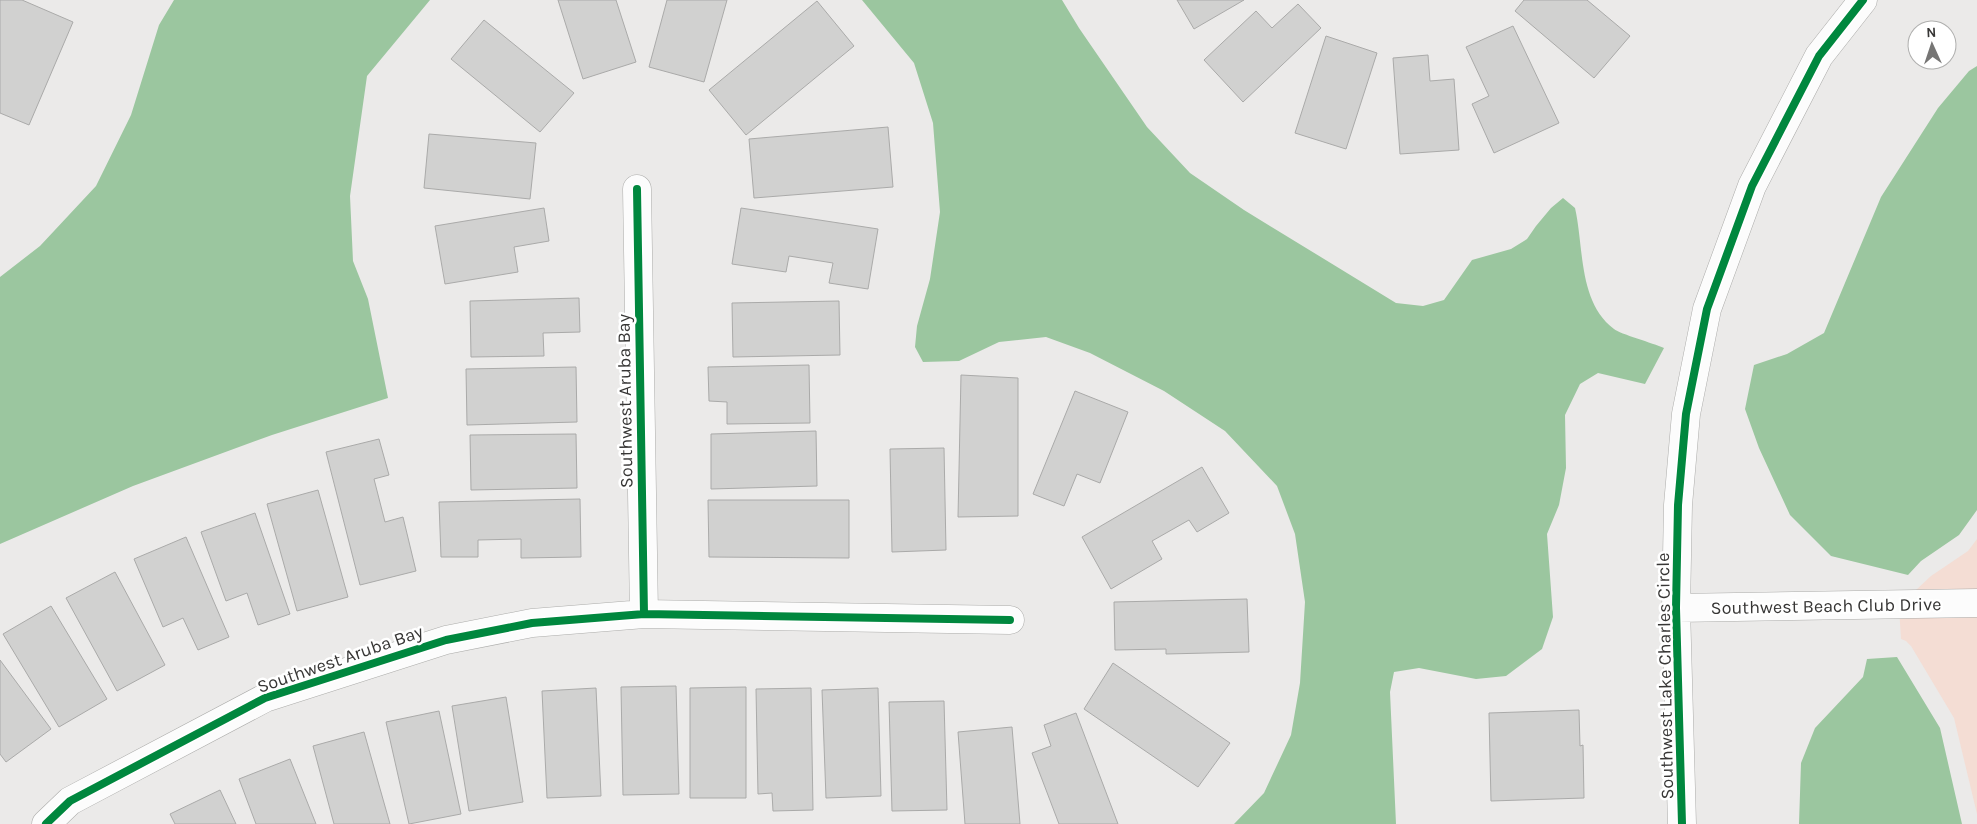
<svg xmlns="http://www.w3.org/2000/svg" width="1977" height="824" font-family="Karla,sans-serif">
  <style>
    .green { fill: #f4ddd4 }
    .water { fill: #9bc69f }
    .building { fill: #d1d1d0; stroke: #aaaaa9 }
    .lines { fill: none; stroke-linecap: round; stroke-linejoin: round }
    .minor-casing { stroke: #acacaa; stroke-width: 29 }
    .minor { stroke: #fcfcfc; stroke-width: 28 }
    .cycleway-casing { stroke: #fff; stroke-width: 11 }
    .cycleway { stroke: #00873e; stroke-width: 8 }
    .labels { text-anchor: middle; stroke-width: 5; stroke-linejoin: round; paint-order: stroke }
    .street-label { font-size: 18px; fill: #373635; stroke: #fff }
  </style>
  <rect width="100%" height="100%" fill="#ebeae9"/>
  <path class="green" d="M1977,539v275l-23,-96 -43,-72 -5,-5 -5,-2 -3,-48h17l16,-15 37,-25z"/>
  <path class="water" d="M174,0h256l-63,76 -17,120 3,65 15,38 20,99 -116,37 -139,51 -133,58v-267l40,-31 56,-60 35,-71 28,-90z
    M862,0h200l17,28 68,99 43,46 54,37 152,93 27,3 21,-6 28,-40 39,-11 16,-10 9,-13 15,-18 12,-10 12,10c9,39 3,94 39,121 6,5 39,14 50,19l-19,36 -47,-11 -18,11 -15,31 1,53 -7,37 -12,29 6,83 -11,32 -36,27 -30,3 -57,-11 -25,4 -4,20 6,132h-162l30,-31 27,-58 9,-52 5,-81 -10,-68 -18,-48 -52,-55 -61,-40 -74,-38 -44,-16 -47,5 -40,19 -36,1 -8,-15 2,-21 13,-47 10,-67 -7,-89 -19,-60z
    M1977,66v444l-18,25 -38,26 -13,14 -77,-19 -41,-41 -31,-67 -14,-39 9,-44 33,-11 37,-21 57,-136 57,-89 31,-37z
    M1897,657l43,71 22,96h-163l2,-61 14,-35 48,-51 4,-18z"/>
  <path class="building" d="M0,0h22l51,22 -44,103 -29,-12z
    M558,0h58l20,62 -53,17z
    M667,0h60l-23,82 -55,-15z
    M1177,0h67l-50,29z
    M1524,0h63l43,36 -36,42 -79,-67z
    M817,1l37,45 -108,89 -37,-45z
    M1298,4l23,24 -78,74 -39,-42 52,-49 16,17z
    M484,20l90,73 -34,39 -89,-73z
    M1513,26l46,97 -65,30 -22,-49 17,-8 -23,-49z
    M1326,36l51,17 -31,96 -51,-16z
    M1428,55l2,26 24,-2 5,71 -59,4 -7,-96z
    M888,127l5,60 -139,11 -5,-59z
    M429,134l107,9 -6,56 -106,-11z
    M544,208l5,33 -35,6 4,25 -73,12 -10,-58z
    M741,208l137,21 -10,60 -39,-6 4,-20 -44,-7 -3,16 -54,-8z
    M579,298l1,34 -37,1 1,23 -73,1 -1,-56z
    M839,301l1,54 -107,2 -1,-54z
    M809,365l1,58 -83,1v-22l-18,-1 -1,-34z
    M576,367l1,55 -110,3 -1,-56z
    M961,375l57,3v138l-60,1z
    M1075,391l53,21 -28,71 -23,-9 -13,32 -31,-12z
    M816,431l1,55 -106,3v-55z
    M576,434l1,54 -106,2 -1,-55z
    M379,439l10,36 -15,4 11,43 18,-5 13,54 -56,14 -34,-133z
    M944,448l2,102 -54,2 -2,-103z
    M1202,467l27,46 -32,19 -8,-12 -37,21 10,18 -51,30 -29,-52z
    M318,490l30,107 -51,14 -30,-107z
    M580,499l1,58 -60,1v-19l-43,1v17h-37l-2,-55z
    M708,500h141v58l-140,-1z
    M255,513l35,101 -32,11 -11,-32 -21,8 -25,-69z
    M186,537l43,100 -31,13 -15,-32 -20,9 -29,-68z
    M115,572l50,93 -48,26 -51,-93z
    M1247,599l2,53 -83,2v-5l-51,1 -1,-48z
    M51,606l56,93 -48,28 -56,-93z
    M0,660l51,69 -45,33 -6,-8z
    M1113,663l117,80 -32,44 -114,-78z
    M676,686l3,108 -56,1 -2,-108z
    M746,687v111h-56v-110z
    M596,688l5,108 -54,2 -5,-107z
    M811,688l2,122 -40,1 -1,-18 -14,1 -2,-105z
    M878,688l3,108 -55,2 -4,-108z
    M506,697l17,105 -54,9 -17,-105z
    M944,701l3,109 -55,1 -3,-109z
    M1579,710l1,36 3,-1 1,53 -93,3 -2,-88z
    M439,711l22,103 -52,10 -23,-102z
    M1076,713l42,111h-59l-27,-71 19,-7 -7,-21z
    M1012,727l8,97h-55l-7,-92z
    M364,732l26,92h-56l-21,-78z
    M290,759l26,65h-60l-17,-45z
    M220,790l16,34h-61l-5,-10z"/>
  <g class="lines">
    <defs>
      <path id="minor" d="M637,189l7,425
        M1676,608l301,-5
        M46,824l24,-23 195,-103 181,-58 86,-17 112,-9 366,6
        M1682,824l-6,-216 2,-103 8,-91 21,-105 45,-123 67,-130 44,-56"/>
    </defs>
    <use href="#minor" class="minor-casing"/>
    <use href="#minor" class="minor"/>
    <defs>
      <path id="cycleway" d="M637,189l7,425
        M46,824l24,-23 195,-103 181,-58 86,-17 112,-9 366,6
        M1682,824l-6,-216 2,-103 8,-91 21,-105 45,-123 67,-130 44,-56"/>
    </defs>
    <use href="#cycleway" class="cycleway-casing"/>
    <use href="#cycleway" class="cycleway"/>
  </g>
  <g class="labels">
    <g class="street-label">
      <text transform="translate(625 401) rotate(-91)" y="6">Southwest Aruba Bay</text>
      <text transform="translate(1826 606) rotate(-1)" y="6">Southwest Beach Club Drive</text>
      <text transform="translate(340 659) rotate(-19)" y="6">Southwest Aruba Bay</text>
      <text transform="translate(1665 676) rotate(-91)" y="6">Southwest Lake Charles Circle</text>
    </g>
  </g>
  <g transform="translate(1932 45) rotate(357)"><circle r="24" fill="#ffffff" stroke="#afafae"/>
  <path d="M0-4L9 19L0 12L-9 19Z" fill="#767574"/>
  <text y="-8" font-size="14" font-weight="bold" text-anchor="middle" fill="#373635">N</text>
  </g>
</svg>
